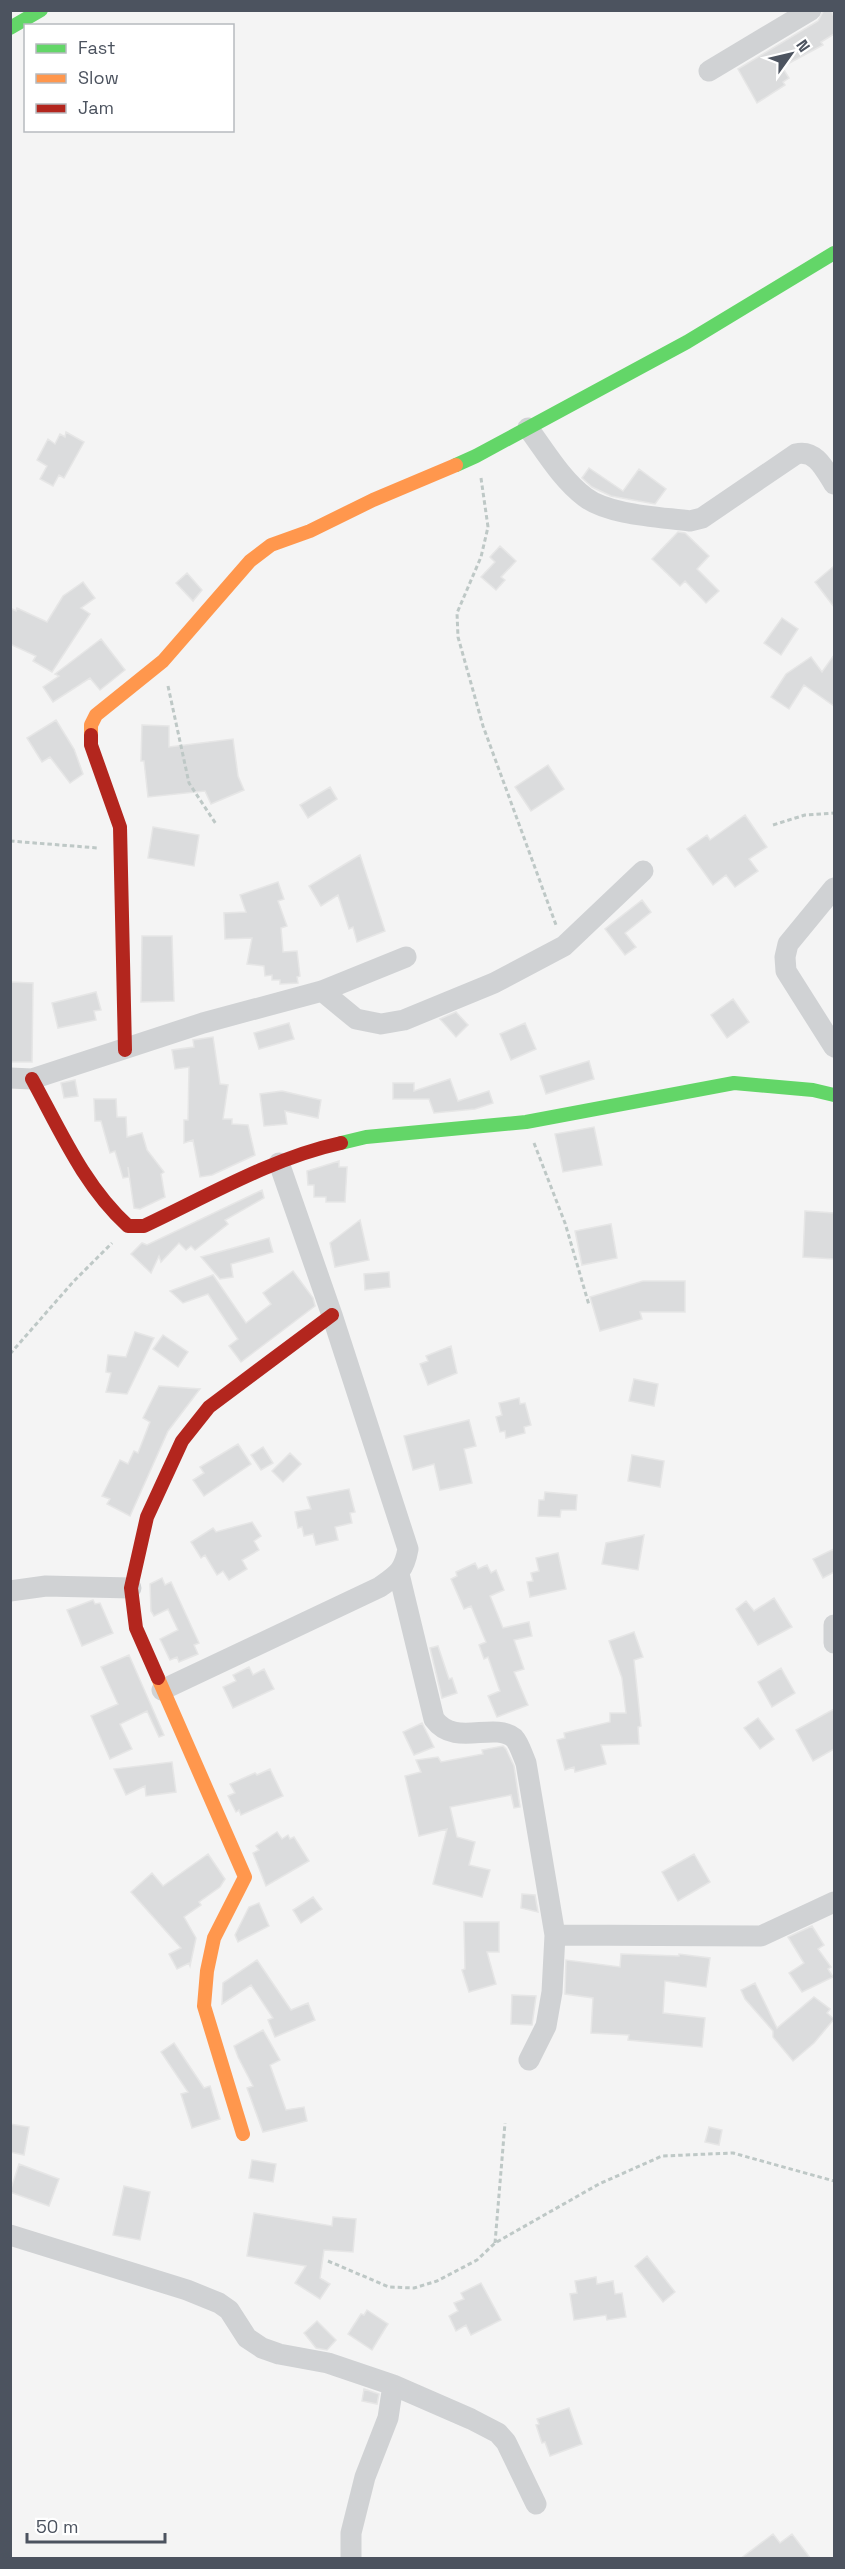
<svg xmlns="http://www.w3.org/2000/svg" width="845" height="2569" font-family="'Space Grotesk',sans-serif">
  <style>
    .building { fill: #dbdcdd; stroke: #e6e6e6; stroke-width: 1.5 }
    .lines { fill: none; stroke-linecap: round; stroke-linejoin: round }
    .path { stroke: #bec8c6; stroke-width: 3; stroke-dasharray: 4.5 3; stroke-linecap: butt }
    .street { stroke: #d0d2d4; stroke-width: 21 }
    .fast { stroke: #63d668; stroke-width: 14 }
    .slow { stroke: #ff974d; stroke-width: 14 }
    .jam { stroke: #b3261e; stroke-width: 14 }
  </style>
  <rect width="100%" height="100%" fill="#f4f4f4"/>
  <path class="building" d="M824,10h7l3,7v17l-13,8 2,3 -41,22 7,11 -6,4 2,3 -28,18 -19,-34 80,-48z
    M66,432l18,10 -20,36 -5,-3 -6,11 -13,-7 7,-13 -10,-6 11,-21 7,5 5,-10 5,3z
    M589,468l34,23 16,-22 27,20 -11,15 -44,-8 -19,-9 -10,-9z
    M678,532l7,1 24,23 -12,13 22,22 -13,12 -21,-22 -5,5 -28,-27z
    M500,546l16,15 -15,16 4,3 -9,10 -15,-13 14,-15 -5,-5z
    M834,566v41l-19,-25z
    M187,573l15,17 -9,11 -17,-18z
    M83,582l12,16 -14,10 9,6 -38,58 -19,-11 3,-5 -26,-12v-36l6,3 1,-3 30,14 16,-26z
    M782,618l16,11 -17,26 -17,-12z
    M101,639l24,31 -25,20 -10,-12 -37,24 -10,-15 16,-11 -4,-2z
    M834,655v51l-30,-21 -15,24 -18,-12 15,-23 25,-17 11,15z
    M56,720l18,29 9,25 -13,9 -20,-26 -8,5 -15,-24z
    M142,725l27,1v21l64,-8 5,37 6,14 -33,14 -6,-13 -57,6 -4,-36h-3z
    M548,765l16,24 -33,22 -16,-24z
    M330,787l7,12 -29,19 -8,-13z
    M745,815l22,32 -18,12 9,12 -23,16 -9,-12 -13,10 -26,-36 20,-14 3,5z
    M153,827l46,8 -5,31 -46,-8z
    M360,855l25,76 -28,11 -4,-15 -4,2 -11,-34 -17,11 -12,-20z
    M278,882l6,17 -6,2 9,25 -6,2 2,24 14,-1 3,25 -3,1 1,6 -18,1v-4h-8v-5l-7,1 -1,-10 -17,-2 5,-26 -27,1 -1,-26 22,-1 -6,-17z
    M642,900l9,12 -26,21 11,14 -11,8 -20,-26z
    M142,936h30l2,65 -33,1z
    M10,982l23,1 -1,79h-22z
    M96,992l5,18 -7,1 2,9 -38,8 -6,-25z
    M733,999l16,23 -22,16 -16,-23z
    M456,1012l12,13 -12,12 -16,-18z
    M289,1023l5,16 -35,10 -5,-16z
    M525,1023l11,26 -25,11 -11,-26z
    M213,1037l7,47 8,1 -5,34h9v5l16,1 7,30 -43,20 -12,2 -7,-37 -9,3v-23h4l1,-53 -14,2 -3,-19 22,-3 -1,-7z
    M589,1061l5,18 -48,15 -6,-18z
    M450,1079l8,22 31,-10 4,12 -18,6 -41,4 -5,-14h-36v-16h21v8z
    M75,1080l3,16 -14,2 -3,-15z
    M282,1091l39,9 -3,18 -33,-7 2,13 -23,2 -4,-32z
    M94,1099h22l1,18h9l1,20 15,-4 5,17 17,22 -3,2 4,23 -25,12 -6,-1 -6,-41 1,10 -6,1 -8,-27 -5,2 -9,-32h-6z
    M594,1127l8,38 -39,7 -8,-38z
    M339,1161v6h8l-2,35h-19v-5h-12v-12h-6l-1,-14z
    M262,1190l2,8 -39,22 3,4 -33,26 -4,-4 -5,4 -7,-7 -18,19 -2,-6 -8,17 -20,-19 11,-11 5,2z
    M805,1211l29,2v46l-31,-2z
    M360,1220l9,40 -34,7 -5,-24z
    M611,1224l6,34 -35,7 -7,-34z
    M269,1238l4,14 -42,12 2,13 -13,2 -19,-22z
    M293,1271l20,27 2,8 -74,56 -12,-16 9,-7 -30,-45 -25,9 -13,-12 43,-16 33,48 25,-19 -8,-11z
    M389,1272l1,15 -25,3 -1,-16z
    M643,1281h42v31h-45l2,7 -42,12 -10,-34z
    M135,1332l19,6 -27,56 -21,-2 5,-19 -5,-1 2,-17 18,2z
    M163,1335l25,17 -10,15 -25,-18z
    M451,1346l6,27 -29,12 -8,-21 8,-3 -2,-5z
    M634,1379l24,5 -4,22 -25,-5z
    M159,1386l41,3 -32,42 -38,85 -23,-12 3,-5 -8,-3 18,-36 8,4 6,-13 4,2 12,-31 -7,-4z
    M519,1398l1,6 5,-1 6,22 -7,2 1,6 -19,5 -1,-7 -5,1 -4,-15 6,-2 -3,-12z
    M469,1420l7,26 -12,3 8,34 -32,7 -6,-26 -21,6 -9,-34z
    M238,1444l13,20 -47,32 -11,-16 11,-7 -4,-6z
    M263,1447l10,16 -12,7 -10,-15z
    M290,1453l11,11 -18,18 -11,-11z
    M632,1455l32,6 -4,26 -32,-6z
    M349,1489l6,23 -5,1 2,10 -17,4 3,13 -22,5 -3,-11 -9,2 -2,-9 -4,1 -3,-16 16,-3 -4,-12z
    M545,1492l32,3 -1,15h-15l-1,7 -22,-1 1,-16h5z
    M252,1522l9,14 -7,5 5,9 -17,10 5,9 -18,11 -6,-9 -6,4 -12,-20 -4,3 -10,-16 22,-14 3,4z
    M644,1535l-6,35 -36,-6 4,-21z
    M834,1549v23l-11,6 -10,-19z
    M558,1553l8,36 -36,8 -3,-15 6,-1 -2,-8 8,-2 -3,-13z
    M475,1563l3,6 9,-4 4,8 5,-3 8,20 -14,6 13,32 26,-6 3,14 -18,4 10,29 -10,3 14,33 -31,12 -9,-21 12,-5 -12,-34 -4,2 -5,-14 7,-3 -15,-36 -7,3 -13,-30 6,-3 -1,-4z
    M162,1578l3,7 6,-3 28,61 -5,2 4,9 -19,8 -2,-5 -7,3 -10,-21 18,-9 -10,-21 -14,7 -3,-5 -1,-27z
    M774,1598l18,29 -34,18 -22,-36 10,-8 8,10z
    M93,1600l2,4 5,-1 13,30 -31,13 -15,-36z
    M634,1632l9,25 -9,3 7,66 -3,1 1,17 -38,1 5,19 -31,8 -1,-5 -9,3 -8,-30 8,-2 -1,-5 46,-11v-9h16l-4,-35 -13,-37z
    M438,1646l11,33 3,-1 5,15 -15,5 -12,-50z
    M129,1655l35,80 -5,2 -12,-26 -27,13 12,25 -22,10 -19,-43 27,-12 -17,-37z
    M249,1667l4,8 11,-6 10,20 -41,19 -10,-21 13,-6 -3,-6z
    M781,1668l14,25 -23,14 -14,-25z
    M834,1709v40l-21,12 -17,-31z
    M758,1718l16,21 -14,10 -16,-21z
    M422,1723l12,24 -20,8 -11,-23z
    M503,1746l3,3 8,17 6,41 -6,1 -3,-13 -61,12 7,30 18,5 -6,23 21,5 -8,27 -49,-13 14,-55 -28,7 -14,-60 16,-4 -5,-12 22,-3 3,5 42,-8 -1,-4z
    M172,1762l4,30 -30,4 -1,-10 -19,9 -12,-26z
    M270,1769l13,27 -42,19 -2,-5 -3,2 -8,-16 7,-3 -5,-9 25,-11 2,2z
    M277,1832l5,7 6,-4 2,4 4,-2 15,24 -43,25 -13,-33 6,-3 -3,-4z
    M208,1854l17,25 -5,8 -21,15 2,3 -17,12 12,21 -6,28 -1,-3 -12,6 -8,-15 12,-6 -50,-56 21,-19 11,13z
    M694,1854l16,28 -32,19 -16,-29z
    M522,1894l13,1 3,17 -17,-4z
    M313,1897l9,12 -21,14 -8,-13z
    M259,1903l10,23 -31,16 -3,-7 14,-28z
    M464,1922h35v30h-12l9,32 -27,8 -7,-22 3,-1z
    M812,1926l12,19 -6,4 13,18 -3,2 5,8 -31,15 -13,-19 15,-10 -16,-26z
    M621,1954l58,2v-2l31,4 -4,29 -41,-6 -2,32 42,5 -3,29 -74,-7 1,-5 -38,-2 2,-35 -28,-4 1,-34 54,7z
    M257,1960l34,50 17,-7 7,17 -40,17 -7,-17 5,-2 -22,-33 -29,19 1,-21z
    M755,1983l22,45 37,-31 16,12 -3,4 7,6 -20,24 -21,18 -20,-24v-6l-28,-32 -4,-9z
    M512,1995l24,1 -4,29 -21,-1z
    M263,2030l17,30 -10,5 16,45 18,-3 3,14 -44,11 -16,-44 6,-2 -15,-29 -4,-11z
    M174,2043l30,45 6,-2 10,33 -28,9 -11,-34 7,-2 -27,-40z
    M10,2124l19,3 -5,28 -14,-3z
    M709,2127l13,3 -3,15 -14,-3z
    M252,2160l24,4 -3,18 -24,-4z
    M19,2164l40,15 -10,27 -39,-14z
    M124,2186l26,6 -10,48 -27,-5z
    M254,2213l78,13 1,-9 23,2 -3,33 -29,-2 -4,28 10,6 -10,15 -25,-16 11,-17 -59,-10z
    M647,2256l28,36 -12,10 -28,-36z
    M596,2277l1,7 16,-3 2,13 7,-1 4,24 -19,3 -1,-5 -32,5 -4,-26 7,-1 -2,-12z
    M481,2283l20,37 -30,15 -5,-10 -10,6 -7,-15 9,-5 -4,-8 10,-4 -3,-6z
    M367,2310l21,14 -16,26 -24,-16 13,-20 3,1z
    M317,2321l19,19 -9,10 -11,-2 -12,-15z
    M364,2389l15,5 -2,10 -15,-3z
    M569,2408l13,36 -32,12 -5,-14 -3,1 -6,-18 3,-1 -2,-5z
    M773,2534l7,9 12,-9 19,25h-71z"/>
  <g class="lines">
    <path class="path" d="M481,478l7,49 -7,30 -24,56 1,24 25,89 73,199
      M168,686l21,97 27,41
      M773,825l32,-10 29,-2
      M10,841l88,7
      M534,1143l31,80 24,82
      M10,1354l63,-72 39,-39
      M495,2243l10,-120
      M328,2261l61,26 25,1 23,-7 40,-21 18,-17 104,-59 63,-28 71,-3 101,28"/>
    <path class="street" d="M709,71l102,-61
      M528,428c17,23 34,52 57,69 23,18 76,20 105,24l12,-3 94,-64c20,-5 29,16 38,30
      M834,888l-46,56 -3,13 1,14 48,76
      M322,991l34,28 25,5 23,-4 90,-37 70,-37 79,-75
      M10,1078l22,1 171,-56 119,-32 84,-34
      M399,1574l35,145c21,29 59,2 80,19 5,5 9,18 12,25l29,172 -3,57 -6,34 -17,34
      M10,1591l36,-5 85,2
      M834,1625v18
      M162,1690l218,-103c18,-13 24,-16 28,-38l-76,-234 -53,-152
      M555,1935l206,1 73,-34
      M10,2235l177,55 32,13 10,7 18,28 15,10 17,6 49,9 65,22 78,34 27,14 8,9 30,62
      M351,2558v-25l14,-56 23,-59 5,-33"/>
    <path class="fast" d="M10,28l31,-18
      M456,465l20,-9 211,-114 147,-89
      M341,1143l25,-6 160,-15 208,-39 79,7 21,5"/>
    <path class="slow" d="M91,735v-10l5,-10 67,-54 87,-100 21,-16 39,-14 63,-31 83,-35
      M158,1678l87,199 -31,61 -7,33 -3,35 39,128"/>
    <path class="jam" d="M91,735v10l29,82 5,223
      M32,1079c28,51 52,107 96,147h16c64,-30 128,-68 197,-83
      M158,1678l-22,-50 -5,-40 16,-71 35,-76 27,-34 123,-92"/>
  </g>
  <rect width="845" height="2569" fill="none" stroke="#4c535f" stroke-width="24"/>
  <rect x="24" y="24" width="210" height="108" fill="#ffffff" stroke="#b7babf" stroke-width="1.5"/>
  <rect x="36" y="44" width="30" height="9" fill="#63d668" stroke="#b7babf" stroke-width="1.5"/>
  <text x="78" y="54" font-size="18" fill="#4c535f">Fast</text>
  <rect x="36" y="74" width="30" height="9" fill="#ff974d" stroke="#b7babf" stroke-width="1.5"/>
  <text x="78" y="84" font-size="18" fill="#4c535f">Slow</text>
  <rect x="36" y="104" width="30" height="9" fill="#b3261e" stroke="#b7babf" stroke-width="1.5"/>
  <text x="78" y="114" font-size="18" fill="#4c535f">Jam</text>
  <g transform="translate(791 54) rotate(56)" stroke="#ffffff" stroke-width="4.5" paint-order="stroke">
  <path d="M0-4.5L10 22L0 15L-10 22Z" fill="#4c535f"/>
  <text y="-9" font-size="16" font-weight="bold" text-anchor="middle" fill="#4c535f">N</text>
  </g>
  <path d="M27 2533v9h138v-9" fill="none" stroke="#4c535f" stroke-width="3"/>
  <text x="36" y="2533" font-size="18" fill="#4c535f" stroke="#ffffff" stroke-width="4.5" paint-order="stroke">50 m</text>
</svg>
